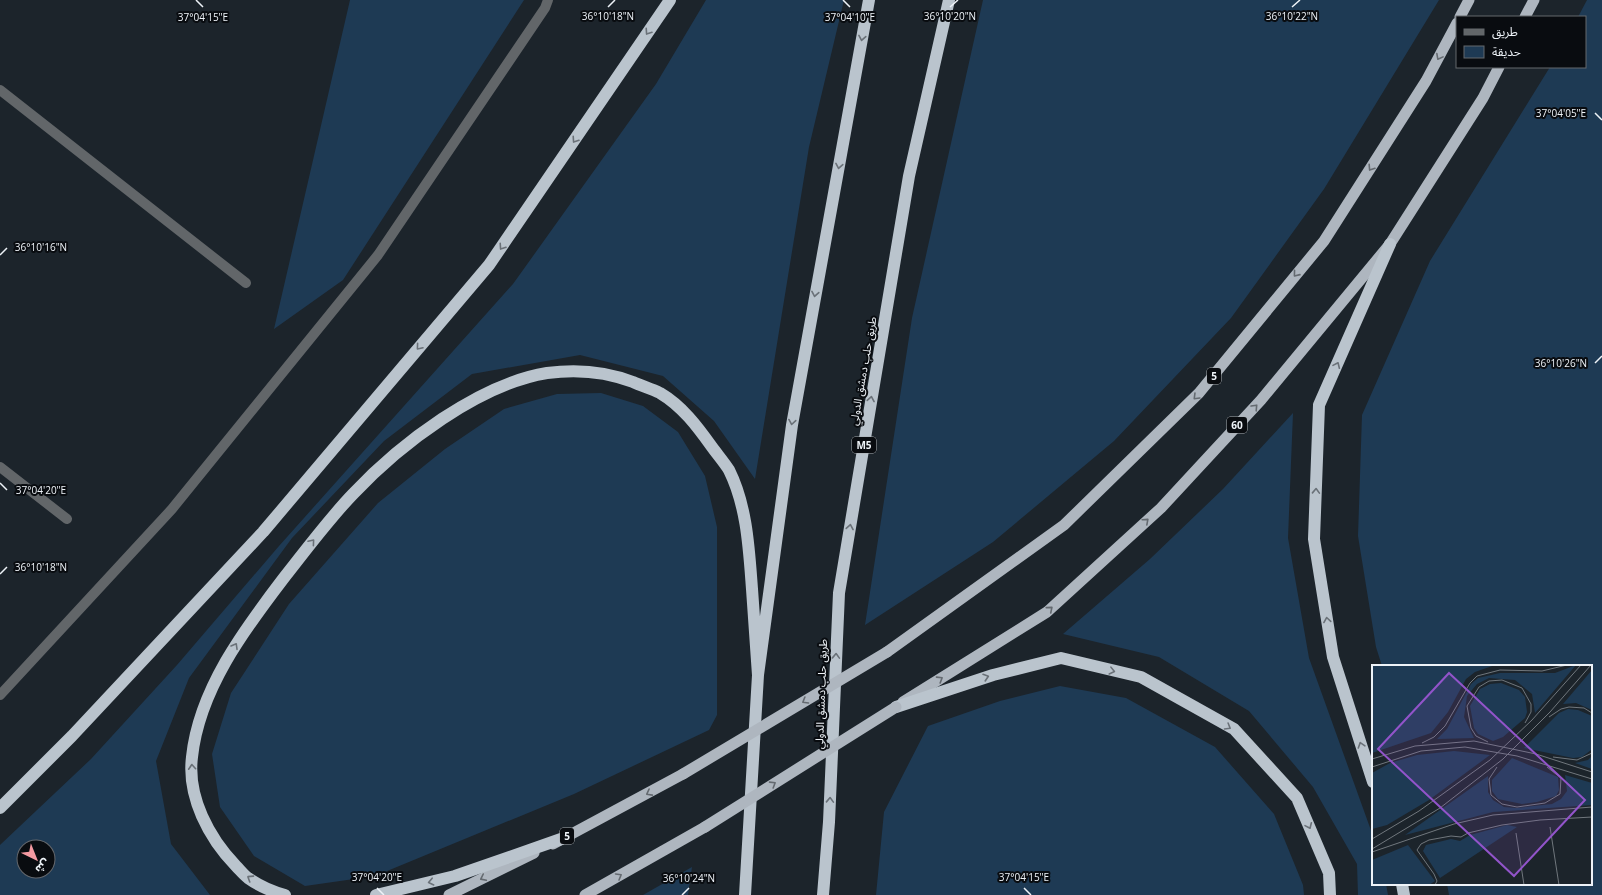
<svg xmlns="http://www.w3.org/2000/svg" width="1602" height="895" font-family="'Open Sans','Noto Sans Arabic',sans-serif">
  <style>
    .green { fill: #1e3a54; fill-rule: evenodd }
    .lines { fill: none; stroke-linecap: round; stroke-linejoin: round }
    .minor { stroke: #626669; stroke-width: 10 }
    .trunk { stroke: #aeb6bf; stroke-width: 11 }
    .motorway { stroke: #bac4cd; stroke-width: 12 }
    .trunk-bridge { stroke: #aeb6bf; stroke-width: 11 }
    .oneway { stroke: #6a7178 }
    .oneway2 { stroke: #646a70 }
    .ticks { fill: none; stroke: #eef3f8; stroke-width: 1.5 }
    .labels { text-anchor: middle; stroke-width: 4; stroke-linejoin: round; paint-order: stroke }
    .shield { fill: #090c10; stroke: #a9aeb2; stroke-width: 1 }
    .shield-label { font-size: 10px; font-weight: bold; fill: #eef3f8 }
    .street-label { font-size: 11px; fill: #eef3f8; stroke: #090c10 }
    .inset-road { fill: none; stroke: #70777d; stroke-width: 1 }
    .view { fill: #9254ca; fill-opacity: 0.15; stroke: #9254ca; stroke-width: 2 }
    .inset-edge { fill: none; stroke: #eef3f8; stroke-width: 2 }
    .ticks-label { font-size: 10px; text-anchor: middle; fill: #eef3f8; stroke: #090c10; stroke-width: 4; stroke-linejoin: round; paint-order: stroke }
  </style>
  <rect width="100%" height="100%" fill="#1c242b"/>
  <path class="green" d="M350,0h174l-181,280 -69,49z
    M706,0h138l-35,147 -54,332 -41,-58 -51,-45 -83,-21 -108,19 -88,67 -92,97 -103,140 -33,83 15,83 39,51h-210v-50l91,-86 86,-94 102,-119 234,-262 143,-200zM24,847h24v24h-24z
    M983,0h456l-115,189 -93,129 -117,123 -121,101 -128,83 47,-307z
    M1587,0h15v895h-153l-2,-11h144v-218h-209l-6,-19 -18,-111 4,-121 68,-154 120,-194h35v-50h-7z
    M601,393l42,13 35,26 27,44 12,51v188l-8,15 -135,64 -199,82 -70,10 -51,-30 -34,-49 -8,-53 19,-61 58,-89 89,-101 67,-54 59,-40 53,-15z
    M1293,413l-5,125 21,120 64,178v48h13l2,11h-30l-1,-31 -44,-77 -64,-76 -90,-54 -96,-23 87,-75 73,-70z
    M1060,686l66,12 89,49 59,67 29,71 1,10h-428l8,-83 44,-86 72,-25z
    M692,867l-4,28h-45z"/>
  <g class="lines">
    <path class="minor" d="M0,90l246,193
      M0,467l67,52
      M0,695l172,-186 206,-254 167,-247 3,-8"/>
    <path class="trunk" d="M1460,17l9,-17
      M1525,17l9,-17
      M887,652l177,-127 135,-132 125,-152 102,-160 31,-58
      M903,702l144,-90 114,-104 100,-108 129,-156 93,-146 16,-31
      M553,844l130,-70
      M449,895l85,-42
      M585,895l120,-68"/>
    <path class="motorway" d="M896,707l97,-32 68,-17 80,19 93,52 63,69 32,75 1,22
      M1373,782l-40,-125 -19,-118 5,-134 71,-161
      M0,808l72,-72 191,-204 226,-267 181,-265
      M1402,884l2,11
      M285,895c-12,-3 -27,-10 -37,-17 -4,-3 -8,-8 -12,-12 -27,-28 -49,-69 -44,-109 7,-67 52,-127 91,-178 23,-29 45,-59 70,-85 47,-50 126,-110 194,-121 29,-4 60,-1 86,9 9,4 19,7 27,11 22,13 37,33 52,54 5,7 12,15 17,23 18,36 20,79 23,119 2,29 4,58 6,86
      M376,895l79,-19 106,-37
      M745,895l13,-220 34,-250 77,-425
      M823,895l6,-73 10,-229 70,-417 40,-176"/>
    <path class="trunk-bridge" d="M683,774l204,-122
      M705,827l191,-120"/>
  </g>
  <defs><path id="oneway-chevron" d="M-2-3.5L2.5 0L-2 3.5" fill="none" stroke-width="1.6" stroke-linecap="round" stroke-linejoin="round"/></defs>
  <g class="oneway">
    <use href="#oneway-chevron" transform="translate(648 32) rotate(124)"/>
    <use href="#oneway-chevron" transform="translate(862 38) rotate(100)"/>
    <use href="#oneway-chevron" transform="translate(575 140) rotate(124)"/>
    <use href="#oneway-chevron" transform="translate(839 166) rotate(100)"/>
    <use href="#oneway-chevron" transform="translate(502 247) rotate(124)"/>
    <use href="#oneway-chevron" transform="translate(815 294) rotate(100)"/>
    <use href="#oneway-chevron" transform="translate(419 347) rotate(130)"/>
    <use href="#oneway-chevron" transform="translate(1337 365) rotate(-66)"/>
    <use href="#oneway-chevron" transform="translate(871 399) rotate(-80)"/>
    <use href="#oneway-chevron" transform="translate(792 422) rotate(99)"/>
    <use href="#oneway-chevron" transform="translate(1316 491) rotate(-88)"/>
    <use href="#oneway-chevron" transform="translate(850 527) rotate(-80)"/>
    <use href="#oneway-chevron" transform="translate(312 542) rotate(-50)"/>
    <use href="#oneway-chevron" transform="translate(1327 620) rotate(-99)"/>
    <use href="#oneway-chevron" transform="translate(235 646) rotate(-60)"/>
    <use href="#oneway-chevron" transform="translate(836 656) rotate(-88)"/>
    <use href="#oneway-chevron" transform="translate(1112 671) rotate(14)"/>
    <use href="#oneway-chevron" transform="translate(986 677) rotate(-18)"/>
    <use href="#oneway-chevron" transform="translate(1228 727) rotate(31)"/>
    <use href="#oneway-chevron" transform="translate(1361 745) rotate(-108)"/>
    <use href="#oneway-chevron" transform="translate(192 767) rotate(-94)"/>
    <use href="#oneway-chevron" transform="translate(830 800) rotate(-88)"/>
    <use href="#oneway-chevron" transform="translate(1309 826) rotate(66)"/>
    <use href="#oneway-chevron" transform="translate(250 878) rotate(-147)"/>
    <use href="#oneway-chevron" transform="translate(431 882) rotate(167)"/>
  </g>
  <g class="oneway2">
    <use href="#oneway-chevron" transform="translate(1439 57) rotate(118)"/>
    <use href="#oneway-chevron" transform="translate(1371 168) rotate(123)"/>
    <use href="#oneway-chevron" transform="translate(1296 274) rotate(129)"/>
    <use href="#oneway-chevron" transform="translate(1196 397) rotate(135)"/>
    <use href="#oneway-chevron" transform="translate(1255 407) rotate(-47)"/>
    <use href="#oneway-chevron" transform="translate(1146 521) rotate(-42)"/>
    <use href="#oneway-chevron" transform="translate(1050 609) rotate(-40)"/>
    <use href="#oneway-chevron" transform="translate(940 679) rotate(-32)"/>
    <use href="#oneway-chevron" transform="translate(805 701) rotate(149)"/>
    <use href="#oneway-chevron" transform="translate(773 784) rotate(-32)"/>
    <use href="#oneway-chevron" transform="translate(649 793) rotate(152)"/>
    <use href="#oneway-chevron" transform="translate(619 876) rotate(-30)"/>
    <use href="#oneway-chevron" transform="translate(483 878) rotate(154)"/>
  </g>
  <path class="ticks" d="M196,0l7,7M843,0l7,7M608,7l7,-7M950,7l8,-7M1292,7l8,-7M1595,113l7,7M0,255l7,-7M1595,363l7,-7M0,483l7,7M0,574l7,-7M377,888l7,7M1024,888l7,7M682,895l7,-7"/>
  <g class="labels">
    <g class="shield">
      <rect x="1207" y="368" width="14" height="16" rx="3"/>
      <rect x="1227" y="417" width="20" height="16" rx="3"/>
      <rect x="852" y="437" width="24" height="16" rx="3"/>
      <rect x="560" y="828" width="14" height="16" rx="3"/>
    </g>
    <g class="shield-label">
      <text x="1214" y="380">5</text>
      <text x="1237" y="429">60</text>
      <text x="864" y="449">M5</text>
      <text x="567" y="840">5</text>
    </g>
    <g class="street-label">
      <text transform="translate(863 371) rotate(-80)" y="4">طريق حلب دمشق الدولي</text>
      <text transform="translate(821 694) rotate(-88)" y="4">طريق حلب دمشق الدولي</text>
    </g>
  </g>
  <g transform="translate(1372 665)">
    <rect width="220" height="220" fill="#1c242b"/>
    <path d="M0,0h123l-20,7 -9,7 -18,33 -17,21 -59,20zM204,0l-41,48 -3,-19 -17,-14 -26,-2 -12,6 -10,12 -3,21 10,21 -37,1 10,-10 24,-45 7,-6 22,-5h55zM220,5v40l-16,-7 -13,1zM129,18l18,7 6,7 2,15 -2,6 -22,19 -10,4 -15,-7 -4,-6 -4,-22 10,-17 10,-5zM196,44l10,1 14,6 -1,34 -9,7 -9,1 -49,-10 35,-35zM82,86l36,4 -61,45 -42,25 -15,4v-56l18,-10 27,-8zM220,91v13l-17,-6 13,-3zM140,93l46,19 1,13 -3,6 -19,6 -15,2 -24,-5 -6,-8v-11zM193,110l27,8v22l-99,7 -88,23 83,-59v16l5,8 11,7 12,1 36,-4 9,-5 6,-8zM135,160l10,2 -77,51 -17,-27 3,-6 25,-6 9,2 10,-6zM36,180l27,36 -6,4h-57v-25z" fill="#1e3a54"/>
    <path class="inset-road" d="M177,52l12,-8 8,-2 15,1 8,5M116,77l-12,-6 -5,-8 -4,-22 12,-19 10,-6 13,-1 20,8 9,16v8l-6,11M50,78l12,-6 11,-11 25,-43 7,-7 23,-6 42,1 25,-6M181,92l24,3 15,-7M0,94l43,-13 59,-5 62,13 56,18M0,102l49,-16 44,-4 52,9 75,23M125,102l-8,12 2,16 11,9 15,3 28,-4 15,-9 1,-16 -14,-11M178,162l9,58M144,168l8,52M0,174l47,-28 71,-51 42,-40 49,-55M0,184l68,-41 63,-49 47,-47 41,-47M0,187l82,-28 39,-9 99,-8M63,220l2,-4 -3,-7 -17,-24 4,-6 8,-4 22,-4 10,1 7,-4 34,-8 38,-5 52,-3"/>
    <path class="view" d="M77,8l136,127 -71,76 -136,-127z"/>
    <rect width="220" height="220" class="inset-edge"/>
  </g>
  <g class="ticks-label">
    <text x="608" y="20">36°10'18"N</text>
    <text x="950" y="20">36°10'20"N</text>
    <text x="1292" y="20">36°10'22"N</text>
    <text x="203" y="21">37°04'15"E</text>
    <text x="850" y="21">37°04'10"E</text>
    <text x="1561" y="117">37°04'05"E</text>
    <text x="41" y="251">36°10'16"N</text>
    <text x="1561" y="367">36°10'26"N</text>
    <text x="41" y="494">37°04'20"E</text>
    <text x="41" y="571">36°10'18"N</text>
    <text x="377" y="881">37°04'20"E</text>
    <text x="1024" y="881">37°04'15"E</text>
    <text x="689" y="882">36°10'24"N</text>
  </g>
  <rect x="1456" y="16" width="130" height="52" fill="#090c10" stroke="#65686d"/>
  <rect x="1464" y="29" width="20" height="6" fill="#626669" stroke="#65686d"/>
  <text x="1492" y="36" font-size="12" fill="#eef3f8">طريق</text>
  <rect x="1464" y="46" width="20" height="12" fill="#1e3a54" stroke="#65686d"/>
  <text x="1492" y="56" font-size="12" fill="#eef3f8">حديقة</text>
  <g transform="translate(36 859) rotate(137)"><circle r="19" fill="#090c10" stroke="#65686d"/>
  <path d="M0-3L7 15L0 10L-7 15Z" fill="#f49aa2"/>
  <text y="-6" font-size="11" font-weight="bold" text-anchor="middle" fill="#eef3f8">ش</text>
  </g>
</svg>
